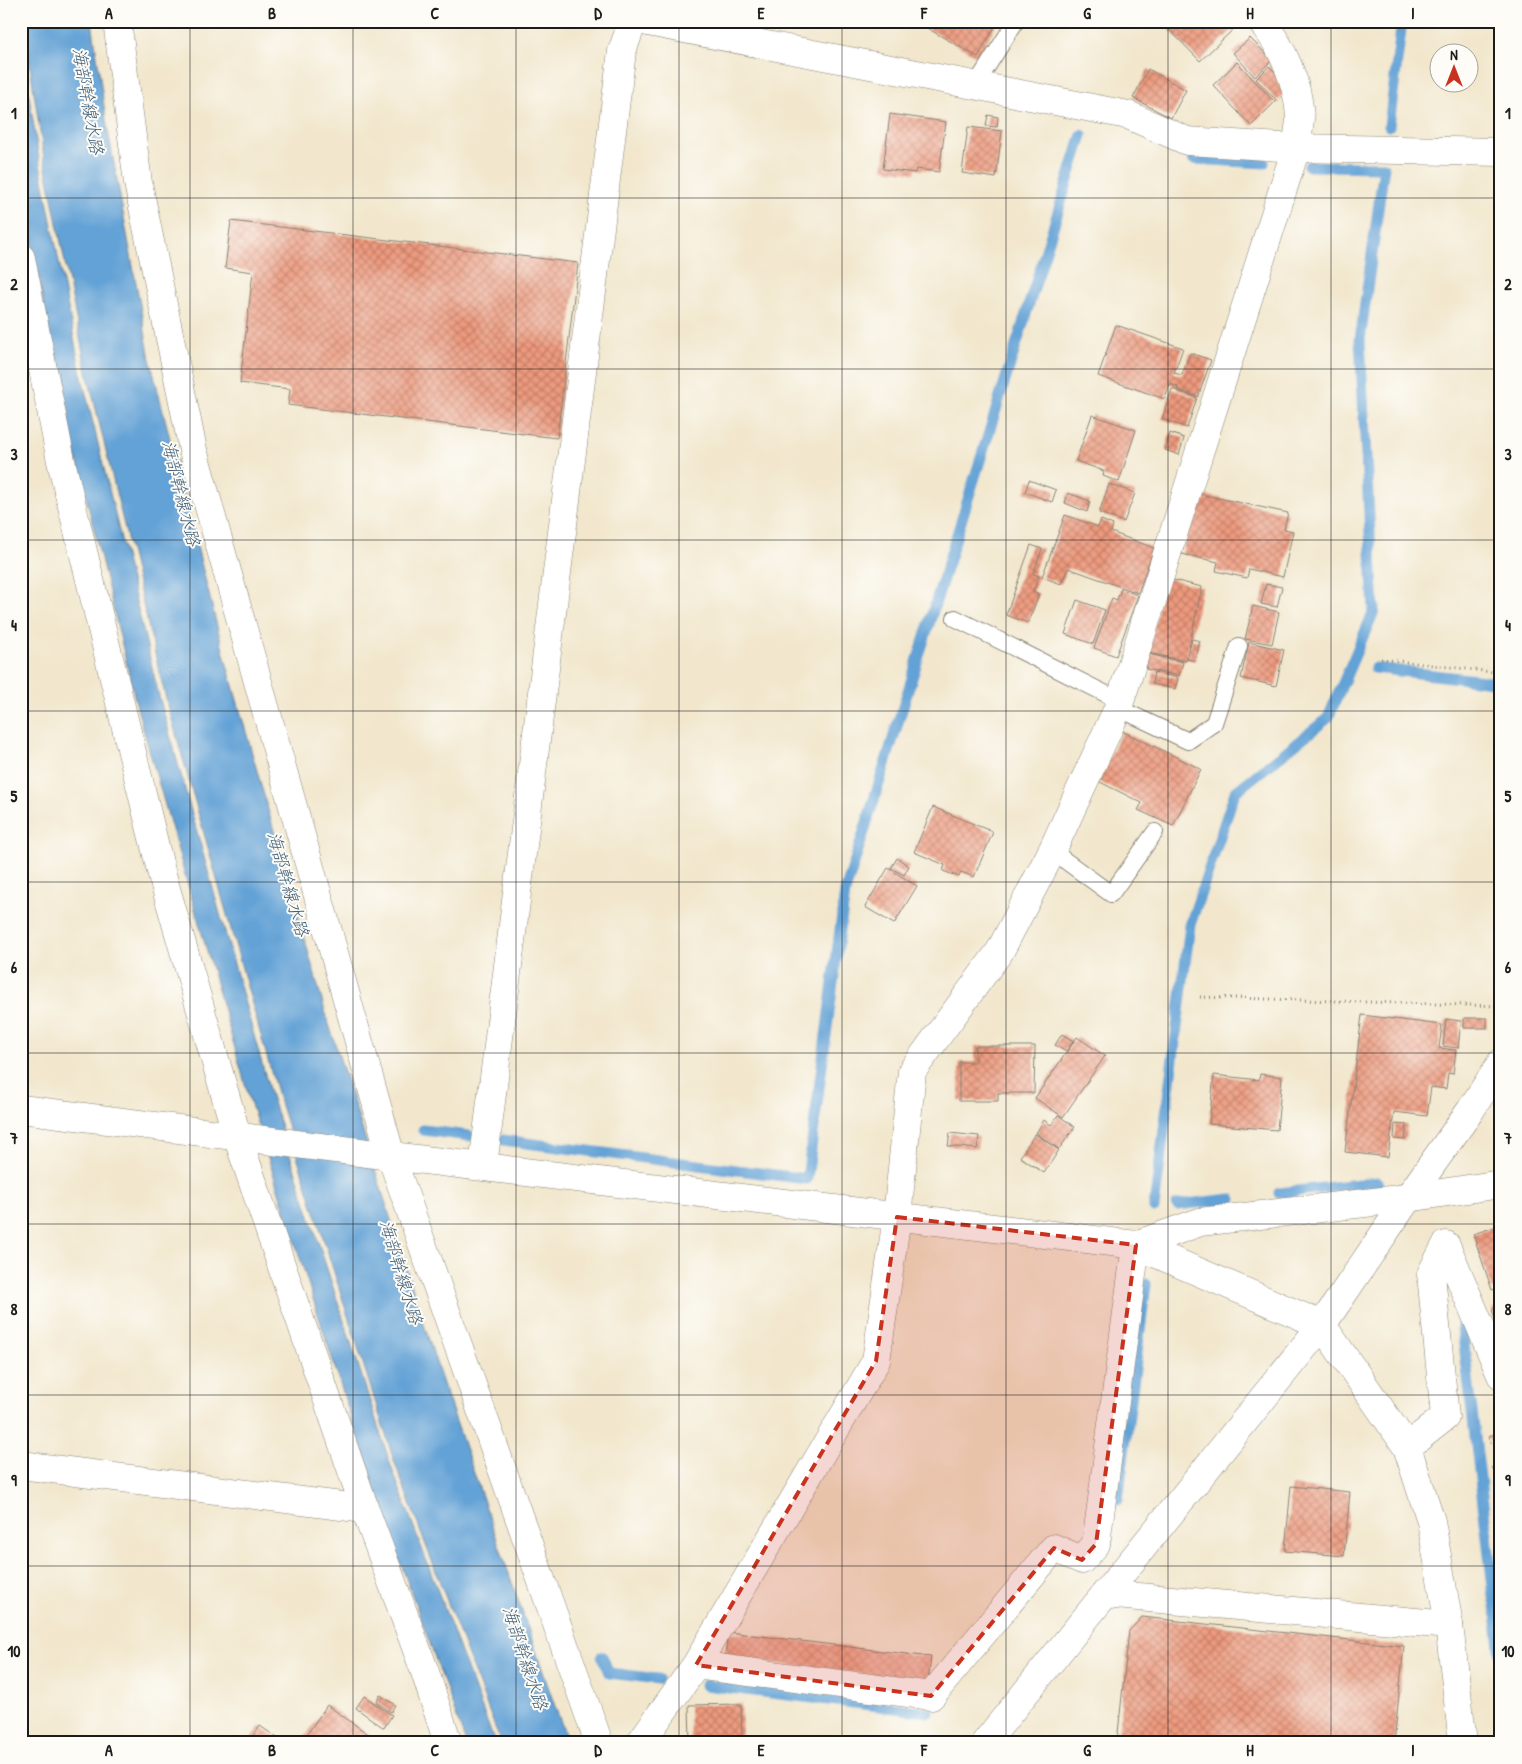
<svg xmlns="http://www.w3.org/2000/svg" width="1522" height="1764" font-family="'Patrick Hand','Klee One',sans-serif">
  <style>
    .water { fill: #64a2d6; stroke: #405f79 }
    .lines { fill: none; stroke-linecap: round; stroke-linejoin: round }
    .stream { stroke: #64a2d6; stroke-width: 11 }
    .building { fill: url(#building-cross-hatch) }
    .lane-casing { stroke: #878274; stroke-width: 18 }
    .street-casing { stroke: #878274; stroke-width: 29 }
    .secondary-casing { stroke: #878274; stroke-width: 29 }
    .path { stroke: #878274; stroke-width: 3; stroke-dasharray: 1 4; stroke-linecap: butt }
    .lane { stroke: #fff; stroke-width: 16 }
    .street { stroke: #fff; stroke-width: 28 }
    .secondary { stroke: #fff; stroke-width: 28 }
    .marked { fill: #c8321e; fill-opacity: 0.2; stroke: #c8321e; stroke-width: 4; stroke-dasharray: 10 6; stroke-linejoin: round }
    .grid { fill: none; stroke: #1c1c1c; stroke-width: 1; stroke-opacity: 0.55 }
    .labels { text-anchor: middle; stroke-width: 4; stroke-linejoin: round; paint-order: stroke }
    .water-label { font-size: 18px; font-style: italic; fill: #405f79; stroke: #fdfcf7 }
    .neatline { fill: none; stroke: #1c1c1c; stroke-width: 2 }
    .grid-label { font-size: 16px; text-anchor: middle; font-weight: bold; fill: #1c1c1c }
  </style>
  <defs>
    <pattern id="building-cross-hatch" width="8" height="8" patternUnits="userSpaceOnUse" patternTransform="scale(1.25)"><rect width="8" height="8" fill="#ee9a7e"/><path d="M0 0l8 8M0 8l8-8" fill="none" stroke="#c07d66"/></pattern>
  </defs>
  <rect width="100%" height="100%" fill="#fdfcf7"/>
  <filter id="ink" filterUnits="userSpaceOnUse"><feTurbulence type="fractalNoise" baseFrequency=".02" numOctaves="2"/><feDisplacementMap in="SourceGraphic" scale="10" xChannelSelector="R" yChannelSelector="G"/><feConvolveMatrix kernelMatrix="1 2 1 2 8 2 1 2 1" color-interpolation-filters="sRGB"/></filter>
  <filter id="wash" filterUnits="userSpaceOnUse"><feTurbulence type="fractalNoise" baseFrequency=".0096" numOctaves="4" result="noise"/><feDisplacementMap in="SourceGraphic" scale="20" xChannelSelector="R" yChannelSelector="G"/><feGaussianBlur stdDeviation="1.12" result="paint"/><feColorMatrix in="noise" values="0 0 0 0 0 0 0 0 0 0 0 0 0 0 0 0 0 1.4 0 .05"/><feComposite in="paint" operator="in"/></filter>
  <g filter="url(#wash)">
    <rect width="100%" height="100%" fill="#f2e7cd"/>
    <path class="water" d="M23,21h69l14,99 44,239 74,295 103,364 115,363 115,331 12,31h-68l-106,-279 -117,-368 -113,-401 -79,-327 -42,-210z
      M21,43l18,116 41,210 79,327 112,400 120,370 104,277h-29l-92,-253 -124,-389 -112,-390 -80,-330 -37,-195z"/>
    <g class="lines">
      <path class="stream" d="M1389,126l13,-105
        M1193,159l71,4
        M1375,668l126,15
        M423,1130l46,6
        M503,1140l304,39 38,-287 237,-757
        M1279,1193l99,-11
        M1177,1205l54,-6
        M1154,1208l36,-283 45,-133 93,-74 46,-107 -14,-271 24,-173 -75,-1
        M1462,1327l39,328
        M1118,1499l28,-215
        M602,1656l7,17 49,6
        M705,1685l223,27"/>
    </g>
    <g id="blocks">
      <path class="building" d="M928,21h70l-20,36 -53,-30z
        M1161,21h81l-42,40z
        M1250,38l22,22 -17,17 -22,-24z
        M1237,62l38,40 -24,24 -38,-41z
        M1269,66l22,22 -14,13 -21,-22z
        M1148,69l38,21 -15,28 -38,-20z
        M890,114l56,8 -7,50 -23,-3 -1,4 -32,-4z
        M988,115l10,2 -1,10 -11,-1z
        M968,127l34,4 -6,47 -34,-5z
        M231,221l347,42 -21,175 -269,-33 2,-16 -50,-6 13,-111 -28,-4z
        M1116,325l67,23 -9,25 8,2 8,-22 21,7 -13,37 -21,-8 1,-2 -8,-3 -5,15 -67,-23z
        M1172,389l25,9 -10,30 -25,-9z
        M1092,415l44,15 -17,52 -16,-6 1,-5 -28,-10z
        M1170,433l14,5 -5,17 -14,-5z
        M1029,480l27,10 -4,12 -27,-10z
        M1109,484l26,9 -11,29 -25,-9z
        M1068,493l22,8 -3,11 -22,-9z
        M1195,493l93,20 -4,16 9,2 -10,46 -34,-8 -2,9 -31,-7 2,-9 -36,-8z
        M1065,515l33,12 3,-7 12,5 -2,7 43,16 -16,45 -70,-25 -7,16 -19,-7z
        M1031,545l11,4 -9,25 6,2 -6,15 6,3 -11,29 -22,-8z
        M1165,578l37,9 -16,74 -38,-8z
        M1266,584l16,3 -5,20 -16,-3z
        M1121,589l17,6 -22,61 -22,-8 18,-50 5,2z
        M1077,600l28,10 -12,34 -28,-10z
        M1253,606l26,6 -7,32 -27,-5z
        M1192,639l8,2 -5,20 -8,-2z
        M1249,642l35,8 -8,36 -35,-8z
        M1149,654l34,8 -4,14 -33,-7z
        M1154,672l24,6 -3,11 -23,-5z
        M1122,731l79,38 -28,57 -35,-16 4,-7 -44,-22z
        M933,807l60,25 -19,45 -13,-5 -2,5 -16,-6 2,-6 -31,-13z
        M897,858l12,8 -5,9 -13,-7z
        M888,868l29,18 -23,38 -29,-17z
        M1362,1015l80,10 -3,23 17,2 -3,24 -5,-1 -2,16 -15,-2 -4,29 -33,-4 -6,45 -43,-5z
        M1464,1018h23v10h-23z
        M1446,1019l15,2 -3,27 -15,-2z
        M1062,1034l11,7 -7,11 -11,-7z
        M1077,1037l28,19 -42,61 -28,-19z
        M975,1046h60l-1,47h-36v8h-39v-39h16z
        M1260,1074l22,3 -5,53 -68,-6 5,-49 45,5z
        M1058,1115l17,12 -16,22 -23,-16 8,-13 7,5z
        M1395,1124l12,1 -2,15 -11,-1z
        M950,1133l29,3 -2,13 -29,-3z
        M1035,1134l24,16 -15,23 -24,-16z
        M1501,1225v62l-9,3 -19,-56z
        M1501,1306v29h-1l-8,-26z
        M1501,1431v9l-9,5 -4,-8z
        M1501,1463v33l-6,-10 5,-3 -8,-16z
        M1291,1486l59,6 -6,64 -59,-5z
        M1142,1617l262,29 -10,97 -277,-1 12,-111z
        M728,1632l203,25 -3,25 -203,-25z
        M380,1695l15,10 -4,7 -15,-10z
        M364,1696l28,19 -8,13 -28,-20z
        M741,1704l1,39h-52l-1,-38z
        M327,1705l54,38h-80z
        M260,1726l25,17h-37z"/>
    </g>
  </g>
  <g filter="url(#ink)">
    <use href="#blocks" fill-opacity="0" stroke="#878274" stroke-width="1"/>
    <g class="lines">
      <defs>
        <path id="lane" d="M975,86l41,-65
          M955,618l165,83
          M1118,708l70,33 26,-18 25,-77
          M1052,851l59,43 44,-62"/>
        <path id="street" d="M117,21l21,162 55,267 198,706 208,587
          M643,21l485,94 59,26 109,7 205,4
          M21,258l40,203 100,410 76,265 128,373 60,163 23,71
          M21,1109l370,47 745,89 186,80
          M483,1166l139,-1115 11,-30
          M1407,1447l38,-30 -14,-143 15,-29 55,130
          M21,1465l344,44
          M1105,1594l344,31
          M696,1665l235,31 123,-148 28,12 14,-16 40,-299 64,-23 208,-24 93,-14
          M640,1743l56,-78 180,-304 21,-144 15,-146 88,-120 52,-100 66,-143 178,-560c1,-10 4,-21 4,-31 -2,-34 -17,-70 -39,-96"/>
        <path id="secondary" d="M1322,1325l85,122 24,74 18,104 14,118
          M985,1743l337,-418 86,-127 62,-87 31,-48"/>
      </defs>
      <use href="#lane" class="lane-casing"/>
      <use href="#street" class="street-casing"/>
      <use href="#secondary" class="secondary-casing"/>
      <path class="path" d="M1381,659l120,14
        M1200,997l301,9"/>
      <use href="#lane" class="lane"/>
      <use href="#street" class="street"/>
      <use href="#secondary" class="secondary"/>
    </g>
  </g>
  <path class="marked" d="M897,1217l239,28 -40,299 -14,16 -28,-12 -123,148 -235,-31 180,-304z"/>
  <path class="grid" d="M190,21v1722M353,21v1722M516,21v1722M679,21v1722M842,21v1722M1006,21v1722M1168,21v1722M1331,21v1722M21,198h1480M21,369h1480M21,540h1480M21,711h1480M21,882h1480M21,1053h1480M21,1224h1480M21,1395h1480M21,1566h1480"/>
  <g class="labels">
    <g class="water-label">
      <text transform="translate(88 101) rotate(80)" y="6">海部幹線水路</text>
      <text transform="translate(181 493) rotate(76)" y="6">海部幹線水路</text>
      <text transform="translate(288 884) rotate(74)" y="6">海部幹線水路</text>
      <text transform="translate(401 1272) rotate(73)" y="6">海部幹線水路</text>
      <text transform="translate(525 1658) rotate(72)" y="6">海部幹線水路</text>
    </g>
  </g>
  <rect width="1522" height="1764" fill="none" stroke="#fdfcf7" stroke-width="55"/>
  <g transform="translate(1454 68)"><circle r="24" fill="#fdfcf7" stroke="#a3a29f"/>
  <path d="M0-4L9 19L0 12L-9 19Z" fill="#c8321e"/>
  <text y="-8" font-size="14" font-weight="bold" text-anchor="middle" fill="#1c1c1c">N</text>
  </g>
  <rect x="28" y="28" width="1466" height="1708" class="neatline"/>
  <g class="grid-label">
    <text x="109" y="19">A</text>
    <text x="272" y="19">B</text>
    <text x="435" y="19">C</text>
    <text x="598" y="19">D</text>
    <text x="761" y="19">E</text>
    <text x="924" y="19">F</text>
    <text x="1087" y="19">G</text>
    <text x="1250" y="19">H</text>
    <text x="1413" y="19">I</text>
    <text x="14" y="119">1</text>
    <text x="1508" y="119">1</text>
    <text x="14" y="290">2</text>
    <text x="1508" y="290">2</text>
    <text x="14" y="460">3</text>
    <text x="1508" y="460">3</text>
    <text x="14" y="631">4</text>
    <text x="1508" y="631">4</text>
    <text x="14" y="802">5</text>
    <text x="1508" y="802">5</text>
    <text x="14" y="973">6</text>
    <text x="1508" y="973">6</text>
    <text x="14" y="1144">7</text>
    <text x="1508" y="1144">7</text>
    <text x="14" y="1315">8</text>
    <text x="1508" y="1315">8</text>
    <text x="14" y="1486">9</text>
    <text x="1508" y="1486">9</text>
    <text x="14" y="1657">10</text>
    <text x="1508" y="1657">10</text>
    <text x="109" y="1756">A</text>
    <text x="272" y="1756">B</text>
    <text x="435" y="1756">C</text>
    <text x="598" y="1756">D</text>
    <text x="761" y="1756">E</text>
    <text x="924" y="1756">F</text>
    <text x="1087" y="1756">G</text>
    <text x="1250" y="1756">H</text>
    <text x="1413" y="1756">I</text>
  </g>
</svg>
